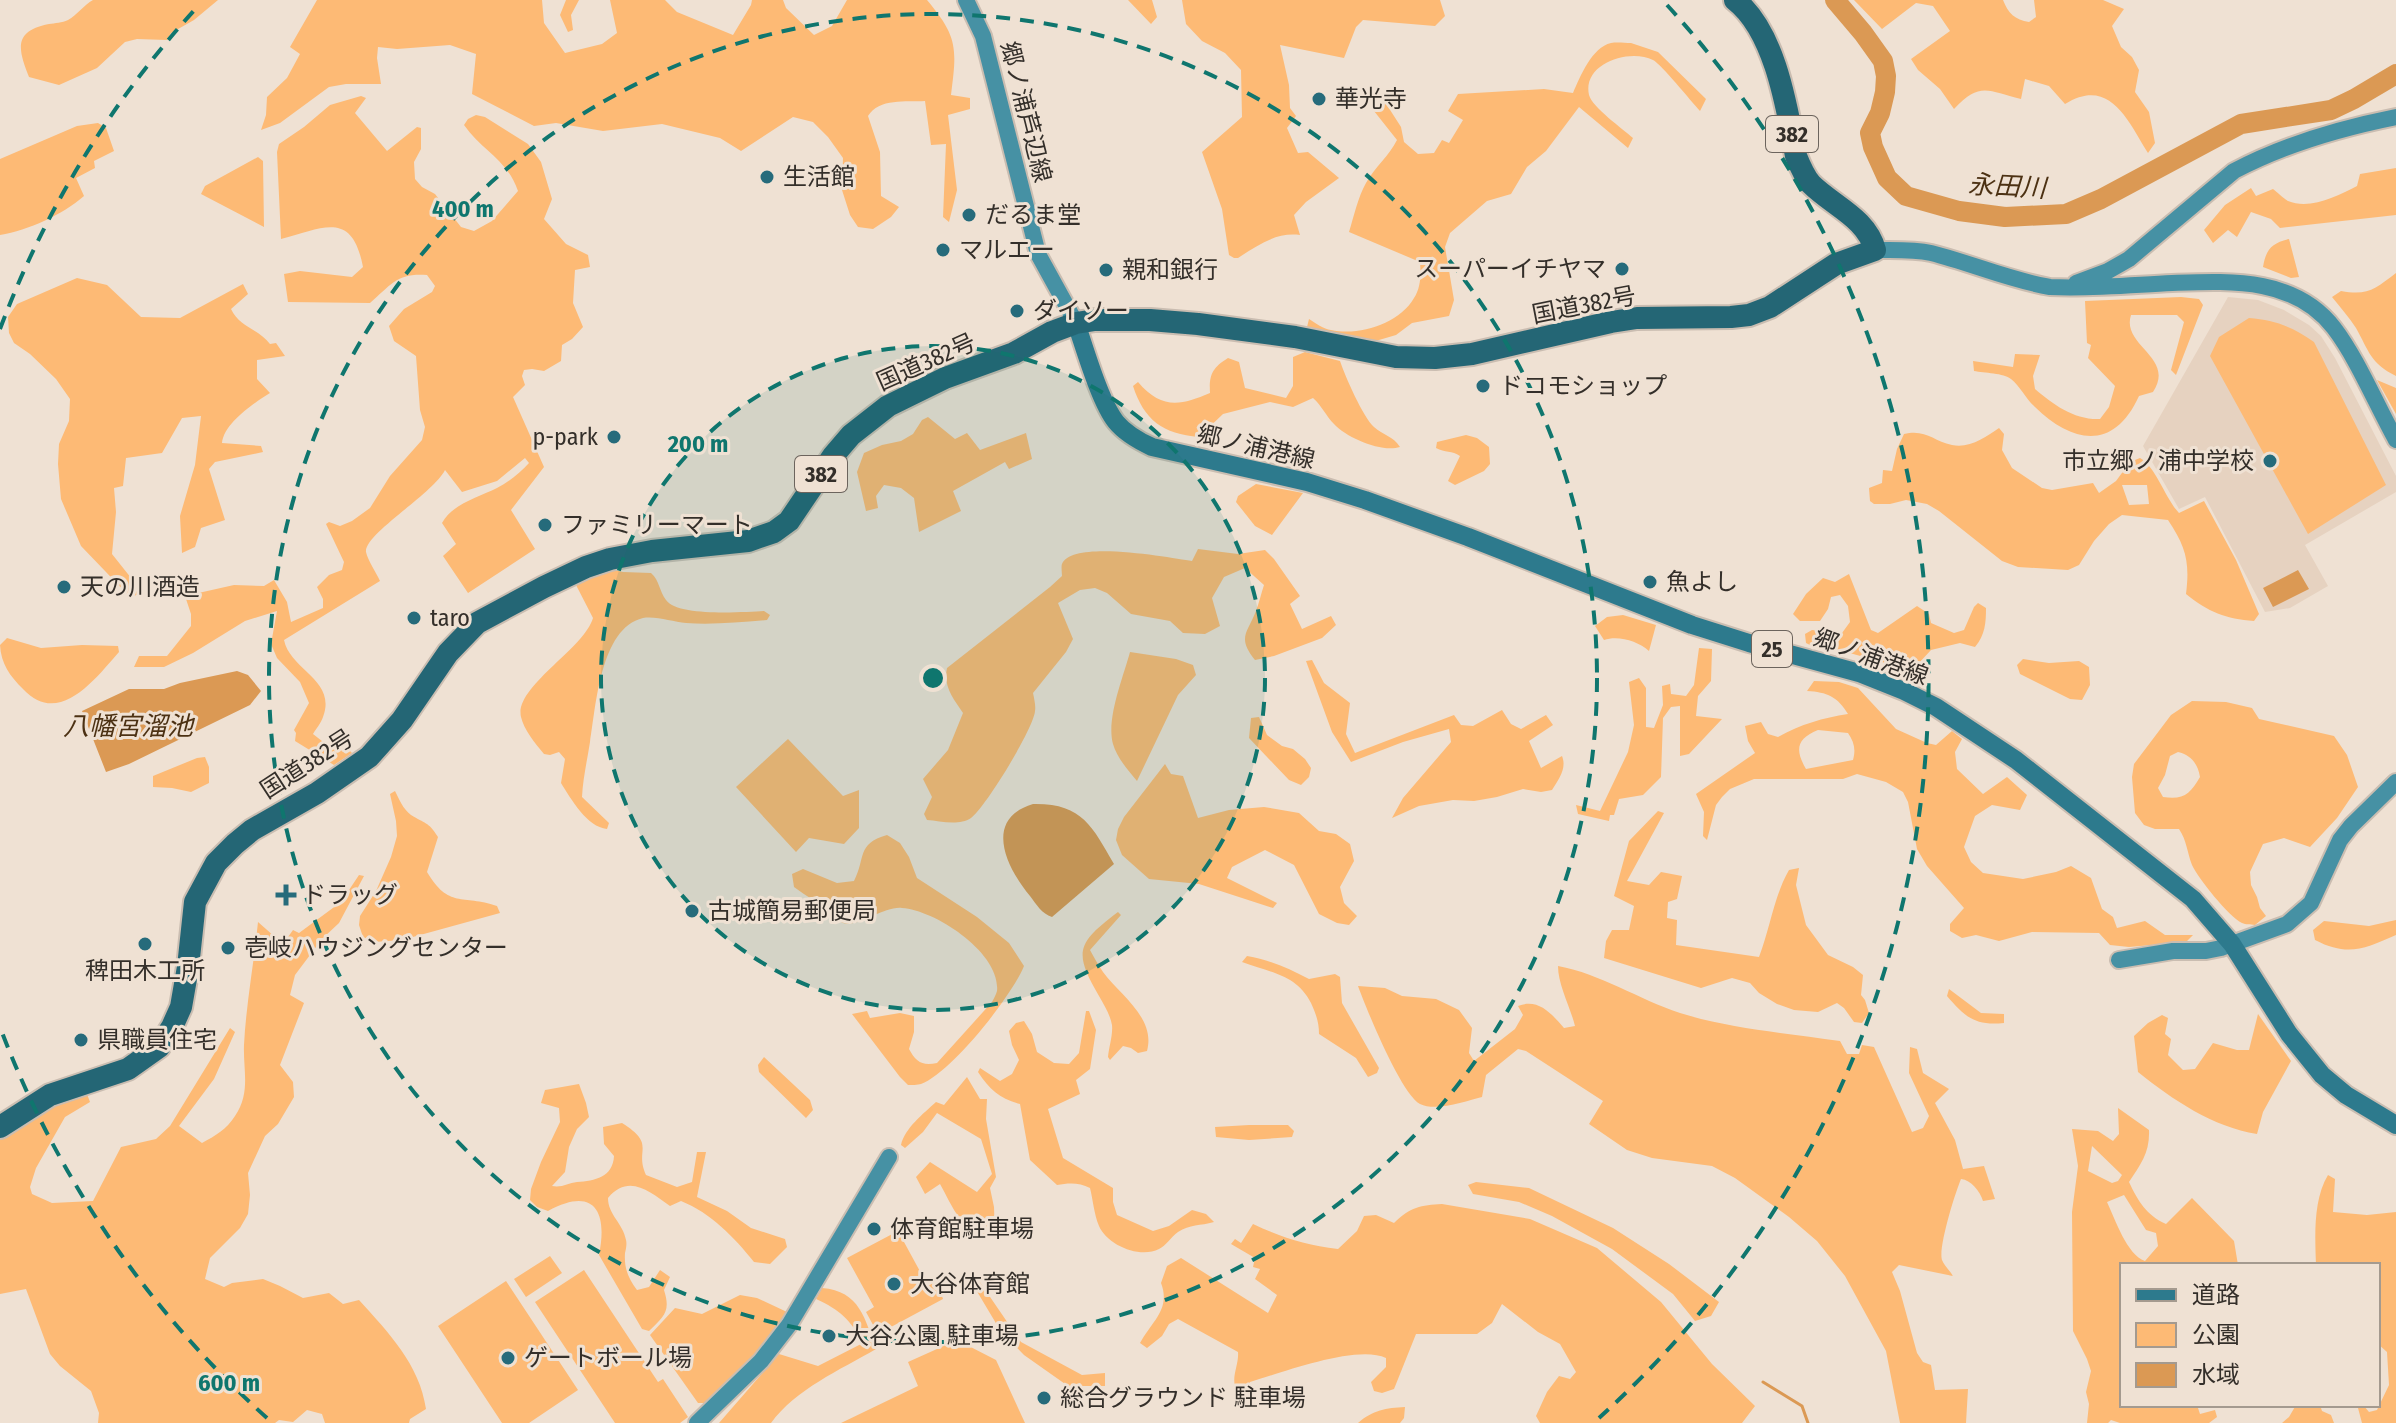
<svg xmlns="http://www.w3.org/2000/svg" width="2396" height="1423" font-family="'Fira Sans Condensed','Noto Sans JP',sans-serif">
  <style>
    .built { fill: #e6d2c0 }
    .green { fill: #fdba75; fill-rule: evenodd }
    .water { fill: #db9954 }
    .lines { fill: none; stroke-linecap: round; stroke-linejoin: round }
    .stream { stroke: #db9954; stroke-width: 3 }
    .river { stroke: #db9954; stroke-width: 20 }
    .secondary-casing { stroke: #cabdb1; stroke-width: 20 }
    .primary-casing { stroke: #cabdb1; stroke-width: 22 }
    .highway-casing { stroke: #cabdb1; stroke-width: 26 }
    .secondary { stroke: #4691a4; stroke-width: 16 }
    .primary { stroke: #2d7a8d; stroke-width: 18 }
    .highway { stroke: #246675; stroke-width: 22 }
    .ring { fill: none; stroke: #0f766e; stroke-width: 4; stroke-dasharray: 14 10 }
    .poi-dot { fill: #266b7b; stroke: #efe1d3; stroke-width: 3 }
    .labels { text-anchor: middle; stroke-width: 6; stroke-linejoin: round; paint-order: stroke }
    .shield { fill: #efe1d3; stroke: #6c645d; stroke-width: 2 }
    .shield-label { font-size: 22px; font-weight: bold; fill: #342f2a }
    .poi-label { font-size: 24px; fill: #342f2a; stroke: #efe1d3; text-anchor: start }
    .street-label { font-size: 24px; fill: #342f2a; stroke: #efe1d3 }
    .water-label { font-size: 26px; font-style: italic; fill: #4c3113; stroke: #efe1d3 }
    .centre { fill: #0f766e; stroke: #efe1d3; stroke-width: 4 }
    .ring-label { font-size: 24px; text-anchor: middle; font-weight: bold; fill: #0f766e; stroke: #efe1d3; stroke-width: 6; stroke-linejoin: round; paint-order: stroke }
  </style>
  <rect width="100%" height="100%" fill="#efe1d3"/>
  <path class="built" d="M2228,297l30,3 26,10 25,15 12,11 14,22 61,118v16l-91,53 23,41 -38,22 -25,4 -60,-115 -26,12 -36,-63z"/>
  <path class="green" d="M93,0h125l-24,20 -23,13 -4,7 -30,-1 -12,3 -28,26 -38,17 -30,-8c-11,-28 -16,-46 20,-53 6,-1 13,-1 19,-4 9,-5 16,-15 25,-20z
    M317,0h225l2,23 21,30 37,-9 15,-11 -7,-33h55l12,12 56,23 18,-30 1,-5h31l3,8 28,27 18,-9 15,-26h80c31,37 30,48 24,95l19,3v11l-22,6 9,75 -8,32 -6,-5 3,-73 -15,1 -6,-44c-19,1 -46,-3 -57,15l12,36 1,44 18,11 -8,10 -18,12 -15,-2 -8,-12 -8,-25 1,-32 -15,-21 -15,-15 -20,-5 -52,34 -21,-13 -58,-14 -59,7 -47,-8 -22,3 -62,-32 4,-40 -26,-9 -53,4 -19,-2 -1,11 4,26h-35l-17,3 -49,36 -19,7 5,-15 1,-18 20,-19 13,-24 -10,-7z
    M566,0h13l-8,15 2,15 -5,2 -8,-17z
    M1128,0h24l5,17 -6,7z
    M1182,0h258l5,16 -10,10 -72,-6 -7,7 -12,31 -64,-13 9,40 1,23 6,8 -9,12 11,25 10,-1 31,26 -33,24 -12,13 6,20c-24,-3 -42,10 -62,23h-4l-5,-3 -7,-46 -20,-57 40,-35 -1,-47 -16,-17 -23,-12 -16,-17z
    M1854,0h149c5,13 12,20 26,22l7,-5 -2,-17h69l21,9 -12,17 9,21 11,10 7,13 -4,22 14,20 6,31 -7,10c-20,-32 -38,-77 -83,-49l-16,-18 -24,-7 -4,20c-33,-8 -41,-18 -67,10l-14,-20 -22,-19 -7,-11 39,-28 -17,-25 -17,-3 -34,26z
    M1631,43l27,9 48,47 -6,12c-9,-10 -39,-47 -47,-51 -23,-12 -71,3 -64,35 3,12 34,34 44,43l-5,10 -49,-41 -33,44 -19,16 -16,27 -24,7 -37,32 -5,14 9,53 -5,16 -37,7 -16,12 -17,5 -24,2 -49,-11 3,-12c6,4 15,10 22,11 29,6 68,-6 83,-32 7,-10 7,-25 6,-36l-71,-30c5,-16 9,-35 17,-49 9,-16 23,-27 31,-43l-23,-29 11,-9 16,25 3,15 14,12 16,-1 8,-13 7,3 14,-23 -15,-9 10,-17 86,-5 29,4c7,-16 19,-46 38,-50 6,-1 14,0 20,0z
    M361,96l5,2 -11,15 32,38 30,-24 4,1v21l-7,13 1,17 7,8 13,7 26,33 13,4 18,-10 26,-30c-11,-32 -36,-40 -54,-66l4,-6 8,-4 9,2 43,27 13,18 11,37 -8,20 22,25 22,11 2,12 -15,3 -2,33 10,24 -11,12 -10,6 -1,16 -17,10 -12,-2 -8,1 -2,6 3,9 -12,12 31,70 -33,43 24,39 -67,44 -25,-37 13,-12 -14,-21c10,-19 37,-26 55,-35 12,-6 23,-15 32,-25l-4,-5 -28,23 -35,11 -17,-22c-12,24 -81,64 -79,82 2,9 10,20 14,29l-96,59c6,30 53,40 39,77 -2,6 -7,12 -10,17l14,11 8,-9 17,17 -18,12 -39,-24 1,-8 -2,-3 15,-27 -9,-21 -23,-24 -6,-14 6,-33 -32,10 -52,32 -29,14h-30l5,-11h28l24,-30v-12l-6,-18 49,-11 30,1 10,-6 13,22 4,20 32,-14v-9l-6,-12 12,-12 13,-5 2,-8 -18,-38 3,-2 11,4 12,-5 18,-13 20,-32 32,-36 3,-13 -5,-17 -4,-54 -22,-15 -5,-15 15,-17 28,-17 3,-6 -8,-11c-30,-2 -35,9 -57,28l-82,-1 -4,-28 16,-3 52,6 11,-10c-11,-57 -39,-39 -82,-28l-4,-87 2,-8 25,-17 26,-22z
    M98,123l8,5 8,23 -20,10 1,7 -19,10 8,18c-22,19 -55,34 -84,39v-76l77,-33z
    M258,157l5,4 1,66 -63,-33 4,-8z
    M2396,168v47l-116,13 -9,-9 -20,-7 -14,25 -9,-7 -15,13 -9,-13 21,-25 26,-17 5,8 17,-7c4,3 10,9 15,12 22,9 50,-5 69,-15l3,-12z
    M2289,239l10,38 -8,1 -28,-11c3,-18 9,-24 26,-28z
    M2396,273v103c-26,-13 -27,-25 -40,-48 -7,-11 -16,-21 -24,-31l9,-6c27,5 34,-2 55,-18z
    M77,278l30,7 34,32 39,1 63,-34 5,10 -17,15c8,18 28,20 39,35l6,-1 9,13 -28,4v19l13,14c-16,10 -46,30 -48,50l39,3 2,6 -48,10 -6,7 16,51 -24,8 -6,19 -13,6 -2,-37 15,-51 6,-49 -19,2 -20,35 -36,5 -3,28 -9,2 2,24 -4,42 31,39 -13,4 -49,-51 -20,-47 -3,-35 1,-20 10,-23 1,-22 -14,-20 -26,-25 -16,-11 -5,-10 -1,-16 9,-13z
    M2181,297l18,2 4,6 -27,70 -5,-5 13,-48 -7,-7h-46c-10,31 45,42 22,77l-14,4c-25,55 -66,48 -104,11 -9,-8 -15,-21 -24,-28 -7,-6 -27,-6 -37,-8l-1,-10 40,6 2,-13 25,1 -7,21 2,13c19,16 39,31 65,30l9,-12 6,-21 -27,-28 3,-13 -4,-2 -2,-42z
    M2249,318c26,2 44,9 65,24l72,143 -78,49 -98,-178 9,-19z
    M1305,352l35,9c5,15 23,56 34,66 9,8 19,9 26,20 -18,6 -53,-9 -66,-23 -8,-8 -12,-18 -21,-26l-20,9 -23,-5 -47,12 -24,23c-36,-3 -55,-17 -66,-51l5,-4c23,27 42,24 72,11 -1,-18 2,-25 18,-35l11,4 6,26 41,10 7,-12v-29z
    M2377,380l19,8v26z
    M928,417l27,22 12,-6 13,17 46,-17 6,26 -23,10 -4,-7 -52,29 8,20 -42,21 -5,-34 -13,-10 -17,-3 -8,11 2,12 -12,3 -9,-39 7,-19 18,-8 19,-4 12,-7 9,-14z
    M1999,428l5,6 -2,16 10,18 30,20 10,2 41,-7 6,10 17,-12 14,-19 10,-4c16,9 25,40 39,55l25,-12 32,59 23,54 -5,7c-28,-2 -46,-9 -68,-27 4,-32 0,-47 -18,-74l-46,-5 -13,9 -15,17 -15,24 -11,5 -50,-3 -16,-6 -63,-50 -12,-7 -21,-4 -16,4h-16l-4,-3 -1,-13 13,-5 1,-13 9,1 5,-22 7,-15c22,-5 29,7 48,11 17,4 34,-8 47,-17zM2122,485h25l2,19 -20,1z
    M1466,435l11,3 12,9 1,17 -6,7 -29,14 -7,-4 12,-25c-8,-6 -15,-3 -24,-8l1,-6z
    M1256,484l47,9 -31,42 -17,-9 -19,-24 2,-6z
    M1198,549l40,5 27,-4 9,9 26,37 -10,8 12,25 29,-13 5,9 -14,13 -48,18 -19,4c-18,-23 -8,-26 1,-49 3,-8 5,-17 8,-26l-19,-17 -21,9 -12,21 8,28 -15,8 -22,-1 -13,-12 -39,-7 -24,-21 -12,-5 -15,2 -22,13 15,36 -7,13 -33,41c1,5 3,13 2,18 -1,17 -50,97 -64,107 -12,8 -31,3 -44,2l-3,-6 8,-17 -9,-18 25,-29 15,-37c-10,-15 -20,-27 -16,-45l103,-81 12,-11c0,-2 -1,-10 0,-12 10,-25 109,-6 130,-3z
    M605,568l18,4 28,1c9,8 8,18 15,27 12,17 77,12 98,11l6,4 -3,5c-27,2 -54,5 -81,3 -13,-1 -29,-7 -43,-5 -43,10 -47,89 -53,124 -3,19 -7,36 -8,55l27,26 -2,6c-20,-2 -36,-30 -46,-46l4,-24 -6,-7 -9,3 -6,-1c-9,-11 -20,-24 -23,-37 -7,-30 63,-68 72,-99l-17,-33 12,-9z
    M1849,574l22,56 7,3 39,-27 12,8 2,9 23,10 10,-3 10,-23 4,-4 8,5c0,15 -1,27 -11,39l-15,-4 -29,7 -12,13 -16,5 -64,-18 -25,-3 -8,-4 -1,-9 7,-4 30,3 8,-11 -2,-16 -8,-11 -9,2 -3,12 -8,12h-20l-7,-7 13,-20 17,-16 12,4z
    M1623,615l33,10 -7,26c-11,-10 -31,-16 -45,-11l-9,-14 12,-9z
    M7,638l34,10 41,-3 36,1 1,6c-23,26 -60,76 -96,37 -13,-13 -22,-25 -23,-44z
    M1699,648l13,1 -1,32 -13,15 -2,20 26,3 -33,35 -9,2v-50l-9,1 -8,11 -2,59 -18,18 -24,4 -5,16h-4l-1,6 -31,-7 -2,-9 24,6 28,-59 6,-27 -5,-43 10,-4 7,10v39l8,1 9,-23 -1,-19 8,-2 1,10 15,2 8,-11z
    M1130,652l46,7 17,6 3,10 -18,20 -41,86c-9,-11 -20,-23 -24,-37 -7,-25 10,-66 17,-92z
    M2023,659l26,4 30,-2 10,6 1,18 -8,15 -12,-1 -50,-25 -3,-9z
    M1312,660l12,23 26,20 -4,31 9,19 99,-38 7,10 12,1 29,-16 9,14 10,5 25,-14 7,10 -24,16 12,27 21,-12c5,12 -3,23 -10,34l-11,2 -18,-3 -26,8 -23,4 -21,-1 -34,6 -27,12 11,-20 48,-56 -2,-13 -46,13 -52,20 -19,-30 -26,-71z
    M1814,681l25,1 19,6 38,41 31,14 9,2 16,-14 10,8 -7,13 2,17 26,25 24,-17 20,18 -7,15 -28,-5 -17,11 -11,31 7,15 12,11 40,6 33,-7 15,-6 20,12 11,31 11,8 4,11 28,-7 20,14h28l-7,7 -57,5 -19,-2 -11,-12 -67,-1 -33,9 -23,-6 -14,3 -12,-7v-7l14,-16 -37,-42 -10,-17 -9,-47 -5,-10 -17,-10 -29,-8 -14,5h-89l-24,10 -8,8 -6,8 -9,35 -4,-4 1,-24 -8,-18 59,-41 -7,-12 -3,-15 16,-4 7,12 10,3c23,-13 45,-19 70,-23 -10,-17 -21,-22 -41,-23zM1818,730l30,3c6,9 8,16 5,27l-47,9c-11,-19 -10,-30 12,-39z
    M2192,701l34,1 26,6 7,11 75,17 13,19 11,32 -21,31 -27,29 -26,-9 -21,6 -13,28 1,13 6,12 3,11 6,8 -11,9c-5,-1 -9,0 -13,-2 -13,-6 -44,-45 -50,-58 -5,-13 -5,-24 -13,-36h-24l-11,-4 -9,-12 -3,-36 2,-13 37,-49zM2178,752c13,3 20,12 22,25 -10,17 -16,23 -37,20l-5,-9 7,-13 5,-19z
    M1259,717l8,18 15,11 11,3 12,10 6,9 -2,9 -8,8 -12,-5 -40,-42 2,-20z
    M788,739l55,57 16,-6v38l-15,16 -35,-6 -13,14 -60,-65z
    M205,757l4,10v16l-18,9 -19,-4 -19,-1v-11l44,-18z
    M1165,764l6,10 12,2 15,42 31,-8 35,-3 35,6 20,18 17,3 14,10 4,17 -14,26 4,16 13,13 -8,9 -12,-2 -18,-9 -25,-49 -29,-15 -33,17 -5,11 50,25 -4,5 -74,-24 -50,-5 -27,-24 -6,-15 2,-11 6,-12z
    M395,791c4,8 8,18 16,24 14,9 17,6 27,22l-11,35c22,37 35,22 70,34l3,7 -98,27 -28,2 -11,-5 -4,-12 1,-9 16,-25 15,-34 6,-21 -1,-15 -6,-27z
    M1658,811l6,2 -37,68 22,4 12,-13 21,4 -5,23 -9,3 -1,16 10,2 -1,25 83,12c11,-28 15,-61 30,-87l10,-2 -3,17 10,40 22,30 25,12 10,8 -2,20 4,5 4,13 -7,10 -8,-1 -10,-14 -7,-5 -19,9 -24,-2 -17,-6 -18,-11 -9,-10 -18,-5 -31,10 -97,-30 2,-17 6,-11h17l5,-24 -20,-10 15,-55z
    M887,835l13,8 9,14 8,21 60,39 32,26 15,23c-12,30 -73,107 -103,118 -3,1 -10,1 -13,1l-8,-8 -48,-63 15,-3 3,7 30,-5 14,3v16l-5,17c7,13 13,17 28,14l55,-61c2,-4 4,-7 5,-11 4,-38 -62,-81 -95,-83 -18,-2 -45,20 -59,15 -5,-2 -9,-7 -13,-11 -11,-9 -24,-16 -36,-25l-2,-13 11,-5 34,14 17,-2c12,-23 2,-37 33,-46z
    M359,875l5,1 -25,47 -17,16 -27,36 -5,20 14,8 -24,62 13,17 1,15 -16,27 -13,12 -17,37 2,22 -2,19 -8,14 -30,30 -5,21 19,8 8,-4 31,-4 17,7 23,12 26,-5 14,11 16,-4c29,32 61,65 67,109l-16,10 -1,4h-84l-3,-9 -15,-4 -14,12 -14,-2 -4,3h-177l1,-10 -8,-22 -31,-25 -10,-12 -24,-65 -26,5v-159l64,-36 23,-5 3,8 -25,15 -29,51 -6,19 2,7 20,9 41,-2 28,-54 35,-8 14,-13 60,-98 5,4 -21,47 -35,47 23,17c13,-7 25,-14 33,-27 16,-23 8,-46 9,-71 2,-40 10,-83 14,-123l25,22 10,-14 6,3 42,-31z
    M1118,912l3,3 -31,35c4,7 8,15 13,22 17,23 53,46 44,79l-9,2 -7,-5 -8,-2 -13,14 -2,-3c1,-10 5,-22 4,-32 -2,-11 -8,-20 -13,-29 -26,-44 -22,-53 19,-84z
    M2396,920v15c-32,14 -48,22 -81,5l-2,-10 11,-9 45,5z
    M1247,956c23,4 41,12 62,23l26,-5 5,3 2,26 37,65 -2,5 -9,4 -12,-19 -37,-24c0,-12 -3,-20 -8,-31 -15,-29 -40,-30 -69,-41z
    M1558,966c43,8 80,33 122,47 51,16 107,20 160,28l7,13h12l3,-9 12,2 38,85 11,-4 6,-12 -20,-43 1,-26 7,2 6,24 26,16 -14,14 20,37 8,29 21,-3 11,33 -12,2c-3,-10 -12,-21 -22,-22 -6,14 -23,69 -19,81 2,5 8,11 11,16l-54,-11 -7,7 8,19 17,62 6,9 8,3 4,25 33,-1 -2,34h-66l-14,-72 -41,-75 -28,-35 -28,-24 -54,-39 -23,-12 -60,-8 -25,-8 -38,-26 14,-23 -77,-50 -8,-2 -32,26 -4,22c-16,4 -46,15 -62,7 -19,-10 -54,-96 -62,-118l27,2 17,8 34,3 23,11 13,18 -3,25 5,8 41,-32 8,-14 -5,-9c20,-8 33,7 46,22l11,-2c-5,-20 -17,-41 -17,-60z
    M1949,989l32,24 23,1v9c-29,3 -39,-6 -57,-27z
    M1086,1011h3l7,19 -6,39 -14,11 4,14 -32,15 15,49 50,30v14l4,13 36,16 16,-5 23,-16 14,4 8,8c-14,4 -24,2 -36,10 -7,5 -12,14 -19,17 -19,10 -52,-4 -60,-23 -5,-12 -6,-26 -9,-38 -11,-6 -22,-5 -33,-3l-27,-25 -10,-56c-20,-5 -30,-14 -42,-32l2,-4 20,13 12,-7 7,-14 -7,-15 -3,-14 7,-8 8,-2 8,13 5,18 17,11 15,1 10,-11z
    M2258,1014l33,47 -28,51 -6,22c-44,-7 -84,-34 -119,-62l-4,-36 14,-13 14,-8 6,3 -3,16 6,5 -3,16 15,15 12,-1 18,-26 24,7h12z
    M764,1057l46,43 3,10 -7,8 -47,-46 -1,-7z
    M967,1077l13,22h7l-1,20 10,58 -6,11 4,19 1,29c-31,3 -42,-29 -55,-52l-15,10 -9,-17 14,-15 47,30 15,-18 -11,-35 -44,-26 -14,19 -18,16 -4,-3c4,-17 22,-31 35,-43l8,3z
    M579,1084l7,19 3,14 -12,12 -8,18 -4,25 -13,14c10,2 16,-3 25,-4 18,-1 36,-5 37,-26l-10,-12 -1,-17 19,-4c35,22 12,26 24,52l31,12 15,-5 5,-30h9l-9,45 30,14 24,17 34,11 2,8 -17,17 -16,-2c-20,-25 -43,-49 -73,-61l-11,5c-20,-14 -41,-33 -62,-8 0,17 15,25 18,42 1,4 0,9 -1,13 -1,15 3,25 12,37l12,-3 11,-17 10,7 -6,13c7,22 0,26 -15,41l-7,-2 -43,-74c9,-44 -5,-69 -51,-44l-11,-4 -7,-7 1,-11 10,-27 19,-40 -1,-14 -18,-5 4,-13z
    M2118,1108l31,22c1,22 -8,34 -20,52 9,19 17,33 37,42l26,-26 42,43 4,24h-116v140h75l3,9 15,-4 2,7 -8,6h-89l-9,-3 -3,3h-21l2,-19 -3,-12 5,-21 -4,-12 -14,-28 -1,-119 6,-46 -6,-37 26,2 15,10 6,-7zM2092,1146l30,29 -4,6 -6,2 -24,-12zM2124,1195l22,35 10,3 2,13 -13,15c-18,-6 -30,-42 -38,-59z
    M1249,1125h39l6,6 -2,6 -43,3 -33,-3 -1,-10z
    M2328,1175l7,4 -2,33 34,3 29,-3v211h-34l-4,-15 6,-2 5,6 8,-2 12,-25 -2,-33 -9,-8v-79h-62c-1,-29 -3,-65 12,-90z
    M1476,1182l53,6 84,40 56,36 50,38 -8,14 -16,5 -22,-27 -61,-45 -60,-33 -33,-14 -46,-8 -5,-9z
    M1442,1204l88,15 67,29 64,54 51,62 43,42 -13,17h-202l-4,-7 11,-24 12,-16 11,3 6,-7 -16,-28 -22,-12 -36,-28 -10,19 -15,11h-61l-22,55 -12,4 -8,-2 -3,-9 15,-15v-9c-29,-14 -105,15 -136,24l-2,10 -13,-6c-3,-11 4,-22 3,-34l-60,-33 -9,5 -7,12 -15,12 -7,-5c12,-22 31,-34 21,-60l6,-17 14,-8 87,55 9,-18 -22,-16 5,-10 -7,-2 2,-9 -24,-14 4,-5 6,4 12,-19c30,14 53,21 85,25l19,-18 7,-15 12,-1 18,8c16,-16 27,-18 48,-19z
    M898,1231l30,55 7,-4 4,8 4,-2 3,5 -4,3 1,3 -65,35 -12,-22 8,-5 -27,-49z
    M550,1256l12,17 -36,24 -12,-18z
    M584,1270l74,112 5,-3 25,38 -8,6h-65l-80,-121z
    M975,1275l46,67 61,33 23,-2v13h-37l-44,-31 -24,-25 -31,-52z
    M506,1281l72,109 -49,33h-27l-64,-97z
    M822,1288c38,3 43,31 54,61 -36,21 -80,40 -105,74h-52l60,-69 39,12 45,-23c-13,-24 -23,-33 -47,-44z
    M740,1295l17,3 30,14 -26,38 -50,53h-13l-48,-68 25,-27 27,6z
    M957,1340l39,20 29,63h-184l77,-37 -10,-24z
    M2296,1405h24l2,6 9,4 3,8h-52l7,-6z
    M1405,1407l-1,11 -4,5h-42c15,-13 28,-15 47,-16z"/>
  <path class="water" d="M2298,570l11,19 -36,18 -10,-19z
    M237,671l11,4 13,16 -11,14 -121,59 -23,8 -24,-61 47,-22h35l16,-6z
    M1033,804c49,-1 59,22 81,60l-62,53c-10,-3 -16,-13 -22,-21 -24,-29 -47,-77 3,-92z"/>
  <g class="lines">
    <path class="stream" d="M1763,1382l39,24 6,17"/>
    <path class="river" d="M1835,0l28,33 20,28 3,15 -1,16 -5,21 -10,20 3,14 14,31 19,18 53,15 46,6 61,-3 35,-15 140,-75 90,-14 23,-11 42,-25"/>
    <defs>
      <path id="secondary" d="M966,0l17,36 55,218 38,69
        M1875,250c19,0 38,-1 56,3 40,10 78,27 119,34 41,2 81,-2 122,-4 58,-2 123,-6 162,45 23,30 43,78 62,112
        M2076,283l32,-12 21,-12 105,-88c49,-26 107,-43 162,-54
        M2119,960l54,-9h33l15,-3 66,-24 24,-21 29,-63 11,-14 45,-44
        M697,1423l64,-62 28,-36 100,-168"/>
      <path id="primary" d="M1076,323c9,26 24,79 40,99 9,11 23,19 36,25l155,35 58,18 103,37 224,88 57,18 110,30 45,18 32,16 80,53 177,139 39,45 57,90 33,41 24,20 50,30"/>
      <path id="highway" d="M0,1127l50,-32 78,-26 31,-22 13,-20 9,-20 7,-40 7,-65 21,-39 19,-19 17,-14 65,-37 52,-36 33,-37 46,-67 29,-30 67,-36 42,-20 24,-8 42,-8 96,-10 26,-9 15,-11 44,-65 18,-21 37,-29 57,-28 69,-25 38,-21 24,-9 19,-3h55l48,4 97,13 101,20 39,1 37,-4 139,-32 26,-4 94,-1 18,-2 21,-8 66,-43 39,-14c-8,-32 -42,-44 -64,-66 -7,-8 -11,-18 -15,-28 -9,-48 -21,-125 -61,-156"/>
    </defs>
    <use href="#secondary" class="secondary-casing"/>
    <use href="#primary" class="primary-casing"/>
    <use href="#highway" class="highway-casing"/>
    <use href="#secondary" class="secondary"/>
    <use href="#primary" class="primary"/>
    <use href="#highway" class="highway"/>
  </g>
  <circle cx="933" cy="678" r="332" fill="#0f766e" fill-opacity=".12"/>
  <g class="ring">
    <circle cx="933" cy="678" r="332"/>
    <circle cx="933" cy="678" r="664"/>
    <path d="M267 1418A996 996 0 0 1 0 1027M0 329A996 996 0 0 1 199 5M1667 5A996 996 0 0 1 1599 1418"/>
  </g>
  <g class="poi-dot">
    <circle cx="1319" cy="99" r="8"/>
    <circle cx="767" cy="177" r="8"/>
    <circle cx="969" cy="215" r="8"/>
    <circle cx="943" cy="250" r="8"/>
    <circle cx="1622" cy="269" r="8"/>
    <circle cx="1106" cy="270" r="8"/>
    <circle cx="1017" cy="311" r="8"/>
    <circle cx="1483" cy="386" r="8"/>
    <circle cx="614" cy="437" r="8"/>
    <circle cx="2270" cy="461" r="8"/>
    <circle cx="545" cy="525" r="8"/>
    <circle cx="1650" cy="582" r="8"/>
    <circle cx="64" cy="587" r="8"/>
    <circle cx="414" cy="618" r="8"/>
    <path d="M282 883h8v8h8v8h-8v8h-8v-8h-8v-8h8z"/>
    <circle cx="692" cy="911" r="8"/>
    <circle cx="145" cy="944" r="8"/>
    <circle cx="228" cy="948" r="8"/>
    <circle cx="81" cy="1040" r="8"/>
    <circle cx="874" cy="1229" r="8"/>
    <circle cx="894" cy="1284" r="8"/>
    <circle cx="829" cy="1336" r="8"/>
    <circle cx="508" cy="1358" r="8"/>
    <circle cx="1044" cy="1398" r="8"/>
  </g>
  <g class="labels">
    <g class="shield">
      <rect x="1766" y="116" width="52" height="36" rx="6"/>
      <rect x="795" y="456" width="52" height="36" rx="6"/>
      <rect x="1752" y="631" width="40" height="36" rx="6"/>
    </g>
    <g class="shield-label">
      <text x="1792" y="142">382</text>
      <text x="821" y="482">382</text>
      <text x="1772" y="657">25</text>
    </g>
    <g class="poi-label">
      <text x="1335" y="107">華光寺</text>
      <text x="783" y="185">生活館</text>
      <text x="985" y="223">だるま堂</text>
      <text x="959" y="258">マルエー</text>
      <text x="1606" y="277" text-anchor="end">スーパーイチヤマ</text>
      <text x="1122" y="278">親和銀行</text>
      <text x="1033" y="319">ダイソー</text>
      <text x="1499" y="394">ドコモショップ</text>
      <text x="598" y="445" text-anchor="end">p-park</text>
      <text x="2254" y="469" text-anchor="end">市立郷ノ浦中学校</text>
      <text x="561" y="533">ファミリーマート</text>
      <text x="1666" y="590">魚よし</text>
      <text x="80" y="595">天の川酒造</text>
      <text x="430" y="626">taro</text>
      <text x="302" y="903">ドラッグ</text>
      <text x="708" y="919">古城簡易郵便局</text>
      <text x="244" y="956">壱岐ハウジングセンター</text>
      <text x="145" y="979" text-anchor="middle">稗田木工所</text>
      <text x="97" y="1048">県職員住宅</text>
      <text x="890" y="1237">体育館駐車場</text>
      <text x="910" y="1292">大谷体育館</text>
      <text x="845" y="1344">大谷公園 駐車場</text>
      <text x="524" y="1366">ゲートボール場</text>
      <text x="1060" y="1406">総合グラウンド 駐車場</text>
    </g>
    <g class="street-label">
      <text transform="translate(1026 112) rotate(76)" y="8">郷ノ浦芦辺線</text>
      <text transform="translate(1584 305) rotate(-11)" y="8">国道382号</text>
      <text transform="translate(926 362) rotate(-24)" y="8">国道382号</text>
      <text transform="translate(1256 447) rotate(13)" y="8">郷ノ浦港線</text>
      <text transform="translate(1871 657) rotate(20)" y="8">郷ノ浦港線</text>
      <text transform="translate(307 764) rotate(-33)" y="8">国道382号</text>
    </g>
    <g class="water-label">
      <text transform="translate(2007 186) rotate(3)" y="9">永田川</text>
      <text x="128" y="735">八幡宮溜池</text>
    </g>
  </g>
  <circle cx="933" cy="678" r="12" class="centre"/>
  <g class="ring-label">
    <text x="463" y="217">400 m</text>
    <text x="698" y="452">200 m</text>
    <text x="229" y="1391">600 m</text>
  </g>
  <rect x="2120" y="1263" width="260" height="144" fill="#efe1d3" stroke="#a49a8f" stroke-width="2"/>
  <rect x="2136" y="1289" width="40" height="12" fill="#2d7a8d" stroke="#a49a8f" stroke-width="2"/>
  <text x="2192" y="1303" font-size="24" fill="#342f2a">道路</text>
  <rect x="2136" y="1323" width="40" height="24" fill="#fdba75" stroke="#a49a8f" stroke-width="2"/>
  <text x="2192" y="1343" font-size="24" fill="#342f2a">公園</text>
  <rect x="2136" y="1363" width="40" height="24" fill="#db9954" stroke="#a49a8f" stroke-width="2"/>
  <text x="2192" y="1383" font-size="24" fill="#342f2a">水域</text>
</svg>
